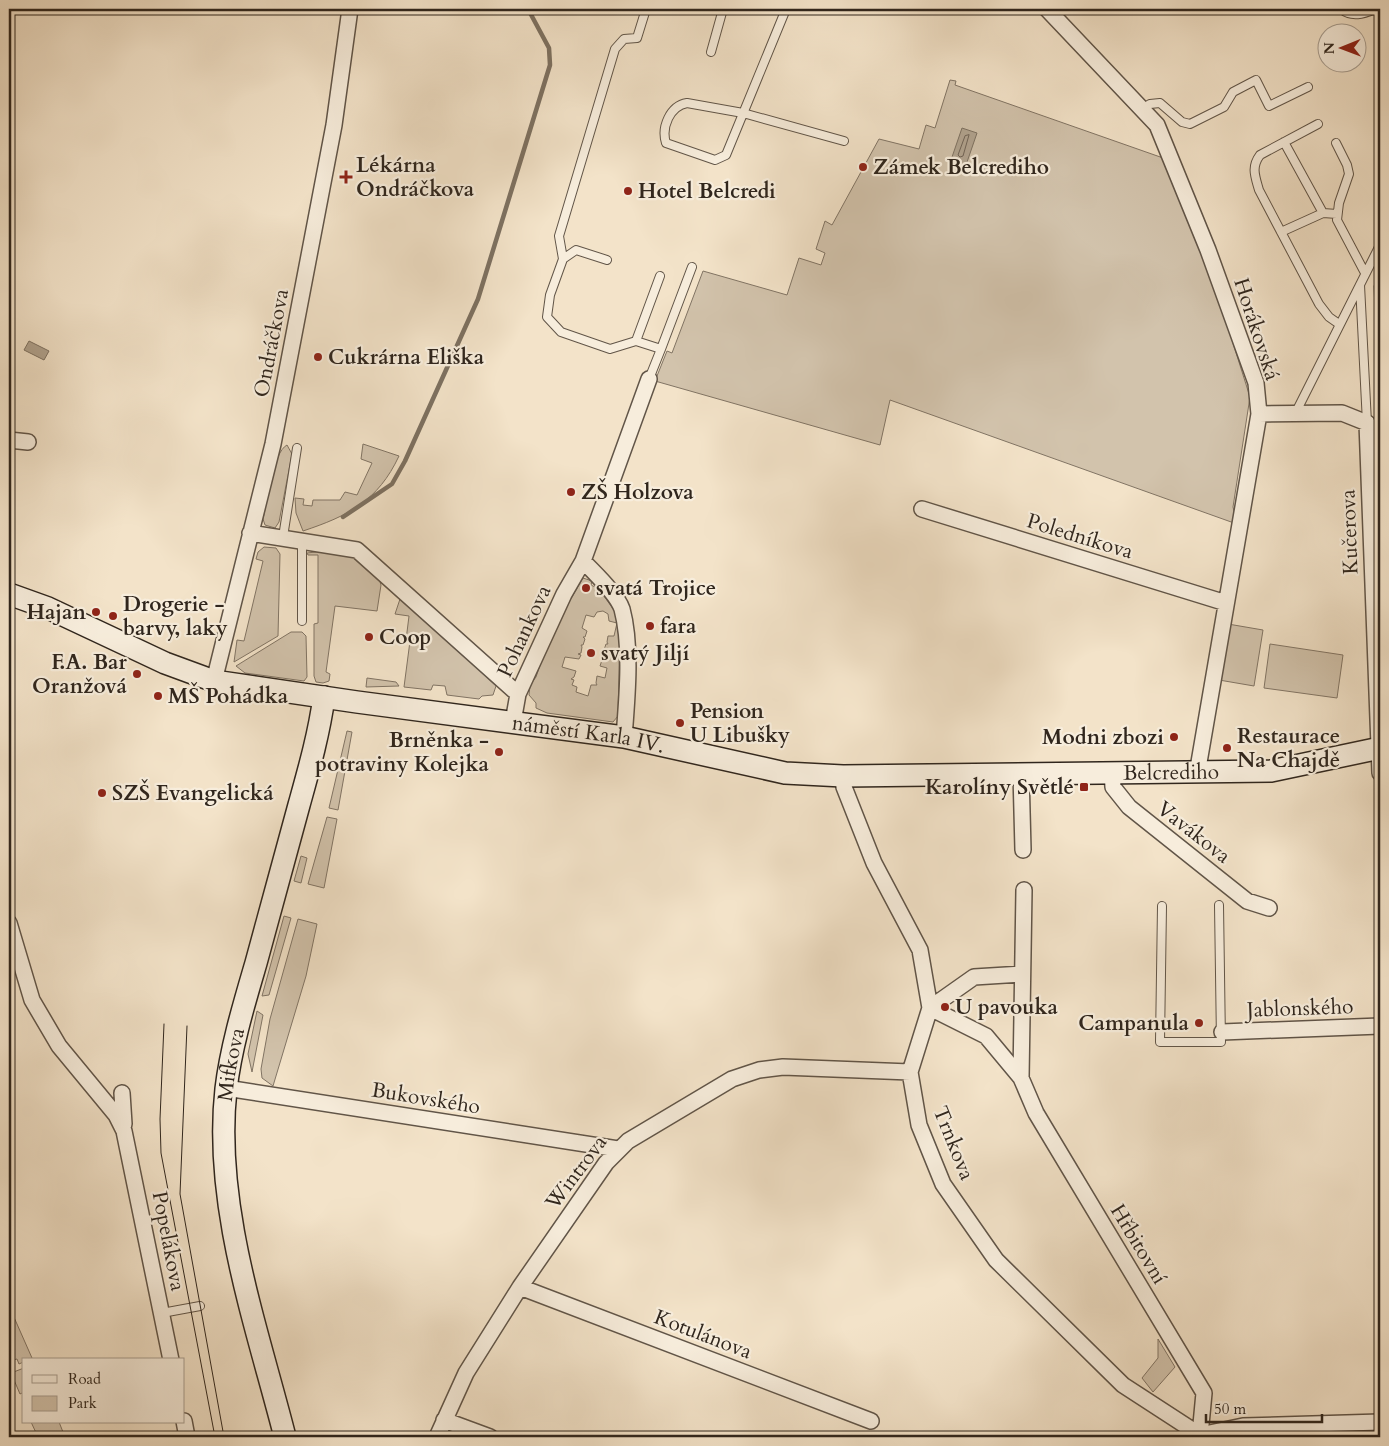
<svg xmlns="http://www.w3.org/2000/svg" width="1389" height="1446" font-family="Cardo,serif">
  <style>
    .green { fill: #d2c3ac; stroke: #817464; fill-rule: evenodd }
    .water { fill: #b1a38f; stroke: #7d7161 }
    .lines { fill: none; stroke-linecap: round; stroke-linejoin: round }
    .shore { stroke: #706456; stroke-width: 1 }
    .stream { stroke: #7d7161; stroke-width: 4.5 }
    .lane-casing { stroke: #615548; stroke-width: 10 }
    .street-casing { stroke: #615548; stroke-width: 18 }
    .secondary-casing { stroke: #30261d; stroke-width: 24 }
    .lane { stroke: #f7eddc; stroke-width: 8 }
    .street { stroke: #f7eddc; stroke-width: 15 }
    .secondary { stroke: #f7eddc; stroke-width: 21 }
    .tram { stroke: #30261d; stroke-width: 1 }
    .poi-dot { fill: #8f2418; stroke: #f7eddc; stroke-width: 2 }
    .labels { text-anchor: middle; stroke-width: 4.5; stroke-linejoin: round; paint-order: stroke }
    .poi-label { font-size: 21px; font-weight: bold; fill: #30261d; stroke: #f7eddc; text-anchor: start }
    .street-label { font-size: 21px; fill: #30261d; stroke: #f7eddc }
  </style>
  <rect width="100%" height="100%" fill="#f3e3c9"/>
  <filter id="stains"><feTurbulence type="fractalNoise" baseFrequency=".004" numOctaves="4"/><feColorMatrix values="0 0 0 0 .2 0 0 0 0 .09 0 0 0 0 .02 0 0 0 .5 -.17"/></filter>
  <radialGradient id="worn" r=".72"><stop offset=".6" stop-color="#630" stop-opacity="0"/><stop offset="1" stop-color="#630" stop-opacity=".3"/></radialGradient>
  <path class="green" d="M950,80l6,1 -1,4 211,74 48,124 36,114 -17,110 3,13 -2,3 -344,-123 -10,45 -225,-64 12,-30 5,2 31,-82 84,24 12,-37 22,7 4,-12 -9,-4 9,-28 7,4 47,-86 40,10 7,-24 9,3z
    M1380,273v151l-6,-138z
    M363,444l36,12c-21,45 -51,60 -96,75l-7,-18 -1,-15 9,1 -1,6 9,1 1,-6h27l5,-8 12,3 15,-32 -11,-4z
    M287,445l5,9 -13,68 -4,6 -10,-3 -2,-6c4,-17 10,-67 24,-74z
    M264,547l12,1 4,6 -2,82 -44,26 3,-22 7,1 19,-80 -7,-2 2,-7z
    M324,551l32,4 22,20 3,10 -4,26 -42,-5 -9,66 4,2 -1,7 -6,2 -7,-1 -2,-6v-52l4,-1v-68h-10l-1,-2z
    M583,578l9,3 -1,4 8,4 15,21 6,17 -2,89 -5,6 -66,-9 -11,-5v-5l-7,-8 1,-10 6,-8 15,-44zM603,611l5,3 1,7 8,2 -3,13h-6l-1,6 1,2h-2l-2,6 2,2h-2l-2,6 2,2h-2l-2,6 7,2 -2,10 -8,-2 -1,7 1,2h-6l-3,11 -12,-4 1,-5 -5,-2 2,-5 -3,-1 3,-2 2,-6 -14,-4 3,-10 14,2 2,-4 -3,-1 3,-1 1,-6 -1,-2h2l2,-6 -2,-2h2l2,-6 -5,-3 4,-13 8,2 3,-5z
    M401,596l95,90 -3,9 -11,1 -3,3 -32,-4 -2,-9 -12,-1 -2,5 -27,-3 6,-46 -4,-1 3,-24 -14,-2z
    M1228,624l35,6 -9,56 -35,-6z
    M291,632h11l4,4 1,41 -3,4 -59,-8 -9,-7z
    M1270,644l73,11 -6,43 -73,-10z
    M367,678l29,4 3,4 -33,1z
    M347,731l5,1 -14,78 -9,-2z
    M327,817l10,2 -13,69 -16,-4z
    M301,856l6,2 -6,25 -7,-2z
    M284,916l7,2 -22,77 -7,1z
    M298,919l19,5 -11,52 -33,110 -11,-8 -1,-9 9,-50z
    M257,1011l6,4 -11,57 -4,-18z
    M13,1315l19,43 -13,6 -2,-5 -8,2v-44z
    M1158,1339l17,28 -22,25 -11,-14 16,-20z
    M24,1368v29l-2,-4 -2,1 -9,-21z
    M31,1422h28l6,15h-27z"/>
  <path class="water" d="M962,128l15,5 -11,32 -15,-5z
    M29,341l20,10 -5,9 -20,-10z"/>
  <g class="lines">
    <path class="shore" d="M969,135l-6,21 -3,1 -2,-2 7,-19z"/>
    <path class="stream" d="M343,517l49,-33 13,-23 73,-162 72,-234 -1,-17 -21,-39"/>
    <defs>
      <path id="lane" d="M786,9l-60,146 -11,5 -49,-17c-5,-16 4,-37 21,-40l56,10 101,28
        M1341,9c11,9 22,5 35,0
        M711,52l12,-43
        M1142,109l8,-5 10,-1 22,19 8,2 34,-17 9,-15 23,-12 13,26 39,-19
        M1318,124l-58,31c-9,12 -5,21 -1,35l60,114 10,13 10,7
        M1284,142l39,71
        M1336,143l11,22 2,9 -10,29 -2,17 28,53
        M1281,232l42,-19 14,1
        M563,259l-4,-23 56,-187 9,-10 13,-1 9,-29
        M607,260l-31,-10 -13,9 -13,36 -3,22 14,15 49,17 26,-8 25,8 31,-82
        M1360,285l7,138
        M636,341l24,-65
        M649,379l12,-30
        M1296,412l84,-167
        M283,537l14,-89
        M302,541v80
        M1162,906l-2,136h61l-2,-137
        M162,1313l38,-7"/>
      <path id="street" d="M1047,9l110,116 51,125 48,133 3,31 -62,360
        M1259,414l83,-1 25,10 13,350
        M9,440l19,2
        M922,509l304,94
        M250,533l107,17 161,144
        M583,561c11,11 34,33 39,48 10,37 5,90 2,128
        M214,681l59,-237 61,-319 16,-116
        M513,722l5,-28 46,-100 19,-33 66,-182
        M1112,772l1,15 16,20 118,94 22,7
        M1021,773l2,77
        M843,776l1,11 30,76 46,87 10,58 -20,64 9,53 24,59 53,76 127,125 80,52
        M1024,890l-3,188 15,35 168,280 -4,42
        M9,923l23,77 27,46 57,69 8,16 47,229
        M1021,974l-47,3 -44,31 56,28 35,42
        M1222,1032l158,-6
        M226,1088l392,61
        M122,1093l2,31
        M520,1287l351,134
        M444,1420l46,17
        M184,1421l3,16
        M1200,1435l43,-9 137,-4
        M437,1437l29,-64 54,-86 86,-124 22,-22 104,-62 27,-9 24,-3 127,5"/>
      <g id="secondary">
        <path id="s1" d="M9,594l39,14 117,55 49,18 143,21 267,35 161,36 58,3 428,-5 109,-23"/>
        <path id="s2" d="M285,1437c-28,-110 -72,-232 -59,-348 5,-42 18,-85 30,-126 14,-53 29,-105 43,-158 10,-36 20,-71 25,-108"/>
      </g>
    </defs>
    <use href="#lane" class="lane-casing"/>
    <use href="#street" class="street-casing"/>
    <use href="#secondary" class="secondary-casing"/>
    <use href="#lane" class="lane"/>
    <use href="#street" class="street"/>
    <use href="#secondary" class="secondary"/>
    <path class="tram" d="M164,1024l-4,95 1,34 54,284
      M187,1026l-7,168 44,243"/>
  </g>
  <g class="poi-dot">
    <circle cx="863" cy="167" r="5"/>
    <path d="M343.5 169.5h5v5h5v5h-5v5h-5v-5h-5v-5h5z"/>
    <circle cx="628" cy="191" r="5"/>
    <circle cx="318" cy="357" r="5"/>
    <circle cx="571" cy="492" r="5"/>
    <circle cx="586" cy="588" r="5"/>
    <circle cx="96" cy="612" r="5"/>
    <circle cx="113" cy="616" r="5"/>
    <circle cx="650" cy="626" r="5"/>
    <circle cx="369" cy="637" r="5"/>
    <circle cx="591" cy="653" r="5"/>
    <circle cx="137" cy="674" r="5"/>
    <circle cx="158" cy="696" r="5"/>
    <circle cx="680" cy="723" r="5"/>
    <circle cx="1174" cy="737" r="5"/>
    <circle cx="1227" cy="748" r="5"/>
    <circle cx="499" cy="752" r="5"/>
    <rect x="1079" y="782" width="10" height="10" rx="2.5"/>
    <circle cx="102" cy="793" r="5"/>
    <circle cx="945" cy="1007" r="5"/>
    <circle cx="1199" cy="1023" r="5"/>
  </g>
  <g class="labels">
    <g class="poi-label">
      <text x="356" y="172">Lékárna<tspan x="356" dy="24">Ondráčkova</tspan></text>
      <text x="873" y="174">Zámek Belcrediho</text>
      <text x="638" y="198">Hotel Belcredi</text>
      <text x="328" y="364">Cukrárna Eliška</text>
      <text x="581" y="499">ZŠ Holzova</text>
      <text x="596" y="595">svatá Trojice</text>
      <text x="123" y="611">Drogerie -<tspan x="123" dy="24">barvy, laky</tspan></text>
      <text x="86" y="619" text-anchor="end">Hajan</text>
      <text x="660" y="633">fara</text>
      <text x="379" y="644">Coop</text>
      <text x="601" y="660">svatý Jiljí</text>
      <text x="127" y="669" text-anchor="end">F.A. Bar<tspan x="127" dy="24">Oranžová</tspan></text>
      <text x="168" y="703">MŠ Pohádka</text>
      <text x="690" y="718">Pension<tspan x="690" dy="24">U Libušky</tspan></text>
      <text x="1237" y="743">Restaurace<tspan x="1237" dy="24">Na Chajdě</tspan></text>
      <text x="1164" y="744" text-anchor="end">Modni zbozi</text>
      <text x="489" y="747" text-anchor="end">Brněnka -<tspan x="489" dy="24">potraviny Kolejka</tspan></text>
      <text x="1074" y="794" text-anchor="end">Karolíny Světlé</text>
      <text x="112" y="800">SZŠ Evangelická</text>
      <text x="955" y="1014">U pavouka</text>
      <text x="1189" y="1030" text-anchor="end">Campanula</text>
    </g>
    <g class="street-label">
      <text transform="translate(1257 329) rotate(72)" y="7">Horákovská</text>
      <text transform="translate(271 343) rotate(-79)" y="7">Ondráčkova</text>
      <text transform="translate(1349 532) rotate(-92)" y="7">Kučerova</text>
      <text transform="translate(1080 536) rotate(17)" y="7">Poledníkova</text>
      <text transform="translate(524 631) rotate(-65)" y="7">Pohankova</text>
      <text dy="7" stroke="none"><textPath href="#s1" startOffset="601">náměstí Karla IV.</textPath></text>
      <text dy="7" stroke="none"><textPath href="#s1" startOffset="1188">Belcrediho</textPath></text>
      <text transform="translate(1194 832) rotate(38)" y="7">Vavákova</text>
      <text transform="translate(1300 1008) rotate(-2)" y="7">Jablonského</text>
      <text dy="7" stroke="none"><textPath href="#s2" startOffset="380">Mifkova</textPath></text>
      <text transform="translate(426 1098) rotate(9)" y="7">Bukovského</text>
      <text transform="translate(954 1143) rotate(68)" y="7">Trnkova</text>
      <text transform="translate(576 1172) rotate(-53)" y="7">Wintrova</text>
      <text transform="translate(169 1241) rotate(79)" y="7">Popelákova</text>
      <text transform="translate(1139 1244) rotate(59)" y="7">Hřbitovní</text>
      <text transform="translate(703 1334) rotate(21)" y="7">Kotulánova</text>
    </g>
  </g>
  <rect width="1389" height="1446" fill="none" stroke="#f3e3c9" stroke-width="30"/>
  <rect x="10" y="10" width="1369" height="1426" fill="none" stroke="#30261d" stroke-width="2.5"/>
  <rect x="15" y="15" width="1359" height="1416" fill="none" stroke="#30261d"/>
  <rect x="22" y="1358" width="162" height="65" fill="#f7eddc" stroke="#a79d90"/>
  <rect x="32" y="1375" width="25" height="8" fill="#f7eddc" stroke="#a79d90"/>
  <text x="68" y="1384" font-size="15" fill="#30261d">Road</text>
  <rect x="32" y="1396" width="25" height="15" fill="#d2c3ac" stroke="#a79d90"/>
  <text x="68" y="1408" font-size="15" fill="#30261d">Park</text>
  <g transform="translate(1342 48) rotate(269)"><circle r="24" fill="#f7eddc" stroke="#a79d90"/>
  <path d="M0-4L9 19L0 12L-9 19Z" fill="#8f2418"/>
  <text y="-8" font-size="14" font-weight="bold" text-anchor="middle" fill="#30261d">N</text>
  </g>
  <path d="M1206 1414v8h116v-8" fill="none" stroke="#30261d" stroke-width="2.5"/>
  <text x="1214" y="1414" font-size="15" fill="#30261d" stroke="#f7eddc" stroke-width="4" paint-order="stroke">50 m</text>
  <rect width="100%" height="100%" filter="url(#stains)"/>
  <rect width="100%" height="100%" fill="url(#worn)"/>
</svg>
